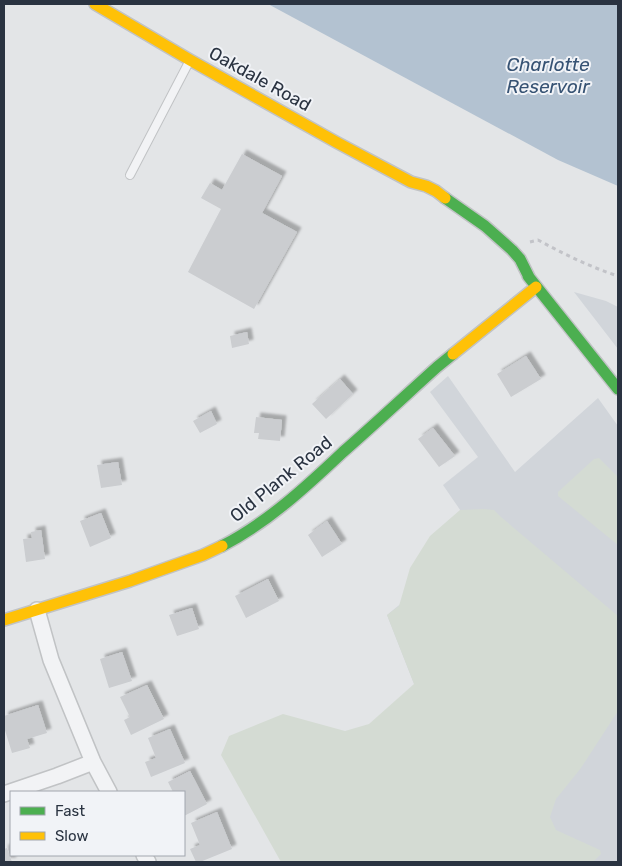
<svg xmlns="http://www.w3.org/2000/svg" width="622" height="866" font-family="Rubik,sans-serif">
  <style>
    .built { fill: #d1d5da }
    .green { fill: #d4dbd3 }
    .water { fill: #b3c2d1 }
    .building { fill: #cbcdd0; filter: url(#shadow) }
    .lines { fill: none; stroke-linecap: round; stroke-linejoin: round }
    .lane-casing { stroke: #c1c3c5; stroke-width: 10 }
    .street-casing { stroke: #c1c3c5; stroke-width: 18 }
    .fast-casing { stroke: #c1c3c5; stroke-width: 14 }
    .slow-casing { stroke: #c1c3c5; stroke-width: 14 }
    .path { stroke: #c2c3c8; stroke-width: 3; stroke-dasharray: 4 4; stroke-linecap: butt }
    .lane { stroke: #f2f3f5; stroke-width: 8 }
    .street { stroke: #f2f3f5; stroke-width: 15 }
    .fast { stroke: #4caf50; stroke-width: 11 }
    .slow { stroke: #ffc107; stroke-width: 11 }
    .labels { text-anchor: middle; stroke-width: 4; stroke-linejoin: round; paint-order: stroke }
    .street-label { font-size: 18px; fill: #2a3341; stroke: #f1f3f7 }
    .water-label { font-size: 19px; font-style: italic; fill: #365273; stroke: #f1f3f7 }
  </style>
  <defs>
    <filter id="shadow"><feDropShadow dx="4.5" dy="-4.5" stdDeviation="1" flood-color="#0004"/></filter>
  </defs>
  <rect width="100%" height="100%" fill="#e3e5e7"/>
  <path class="built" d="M574,292l32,9 12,6v42z
    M448,376l67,96 83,-74 20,28v436h-134l-97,-247 93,-76 -37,-54 35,-28 -48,-65z"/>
  <path class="green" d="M599,458l19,19v68l-60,-49v-4l36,-33z
    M484,509l10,1 7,7 117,99v95l-37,57 -25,31 -6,18 6,13 44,20 1,4 -8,8h-312l-60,-107 8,-19 54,-22 62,17 24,-7 45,-40 -27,-69 12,-9 11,-38 20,-32 30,-26z"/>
  <path class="water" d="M268,4h350v182l-60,-26z"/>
  <path class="building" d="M242,154l40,22 -20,37 35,19 -43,77 -66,-37 33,-63 -20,-11 9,-15 12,7z
    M247,332l2,12 -17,4 -2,-12z
    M526,356l15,23 -30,18 -14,-23z
    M340,379l13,15 -27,25 -14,-15z
    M211,411l6,13 -17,9 -7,-12z
    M256,417l26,3 -2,21 -22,-2 1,-6h-5z
    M433,428l22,28 -16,11 -21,-28z
    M118,462l4,23 -21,3 -4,-23z
    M101,513l10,25 -21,9 -10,-26z
    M327,521l15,23 -20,13 -14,-22z
    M41,530l4,29 -19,3 -3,-23 9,-1 -1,-6z
    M268,579l11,22 -33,17 -11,-22z
    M192,608l7,21 -22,7 -8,-21z
    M122,652l10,29 -23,7 -9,-29z
    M147,685l17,34 -33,16 -7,-15 6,-3 -10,-20z
    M38,705l9,28 -20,6 3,9 -18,5 -8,-26v-11z
    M170,729l15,34 -34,14 -6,-15 11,-4 -8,-20z
    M190,771l17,33 -23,12v-24h-11l-5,-10z
    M217,812l15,37 -32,13h-4l-6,-13 10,-4 -9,-22z
    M7,848l5,14h-8v-13z"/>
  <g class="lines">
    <defs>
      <path id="lane" d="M130,175l59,-113"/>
      <path id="street" d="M37,610l14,50 42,102 16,30
        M4,794l53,-18 36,-14
        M144,855l4,7"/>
      <path id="fast" d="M445,198l40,28 27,24 8,9 9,18
        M528,276l90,113
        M222,546c45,-23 84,-59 121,-94 32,-28 63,-57 94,-85l16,-13"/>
      <path id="slow" d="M95,4l95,56 146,82 75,40 15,4 10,5 9,7
        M453,354l83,-67
        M4,620l126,-39 73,-26 19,-9"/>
    </defs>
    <use href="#lane" class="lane-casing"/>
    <use href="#street" class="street-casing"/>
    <use href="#fast" class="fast-casing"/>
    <use href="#slow" class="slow-casing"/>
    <path class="path" d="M530,242l8,-2c26,14 52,27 80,36"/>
    <use href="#lane" class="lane"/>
    <use href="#street" class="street"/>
    <use href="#fast" class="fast"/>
    <use href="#slow" class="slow"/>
  </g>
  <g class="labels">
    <g class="street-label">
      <text transform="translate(260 79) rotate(29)" y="6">Oakdale Road</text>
      <text transform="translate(281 479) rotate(-39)" y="6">Old Plank Road</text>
    </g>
    <g class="water-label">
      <text x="548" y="71">Charlotte<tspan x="548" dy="22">Reservoir</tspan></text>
    </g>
  </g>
  <rect width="622" height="866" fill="none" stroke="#2a3341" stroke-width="10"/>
  <rect x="10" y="791" width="175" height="65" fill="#f1f3f7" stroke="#a1a6ae"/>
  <rect x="20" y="807" width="25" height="8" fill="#4caf50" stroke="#a1a6ae"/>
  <text x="55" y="816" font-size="15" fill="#2a3341">Fast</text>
  <rect x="20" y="832" width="25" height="8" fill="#ffc107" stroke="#a1a6ae"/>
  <text x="55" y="841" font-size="15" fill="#2a3341">Slow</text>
</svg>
